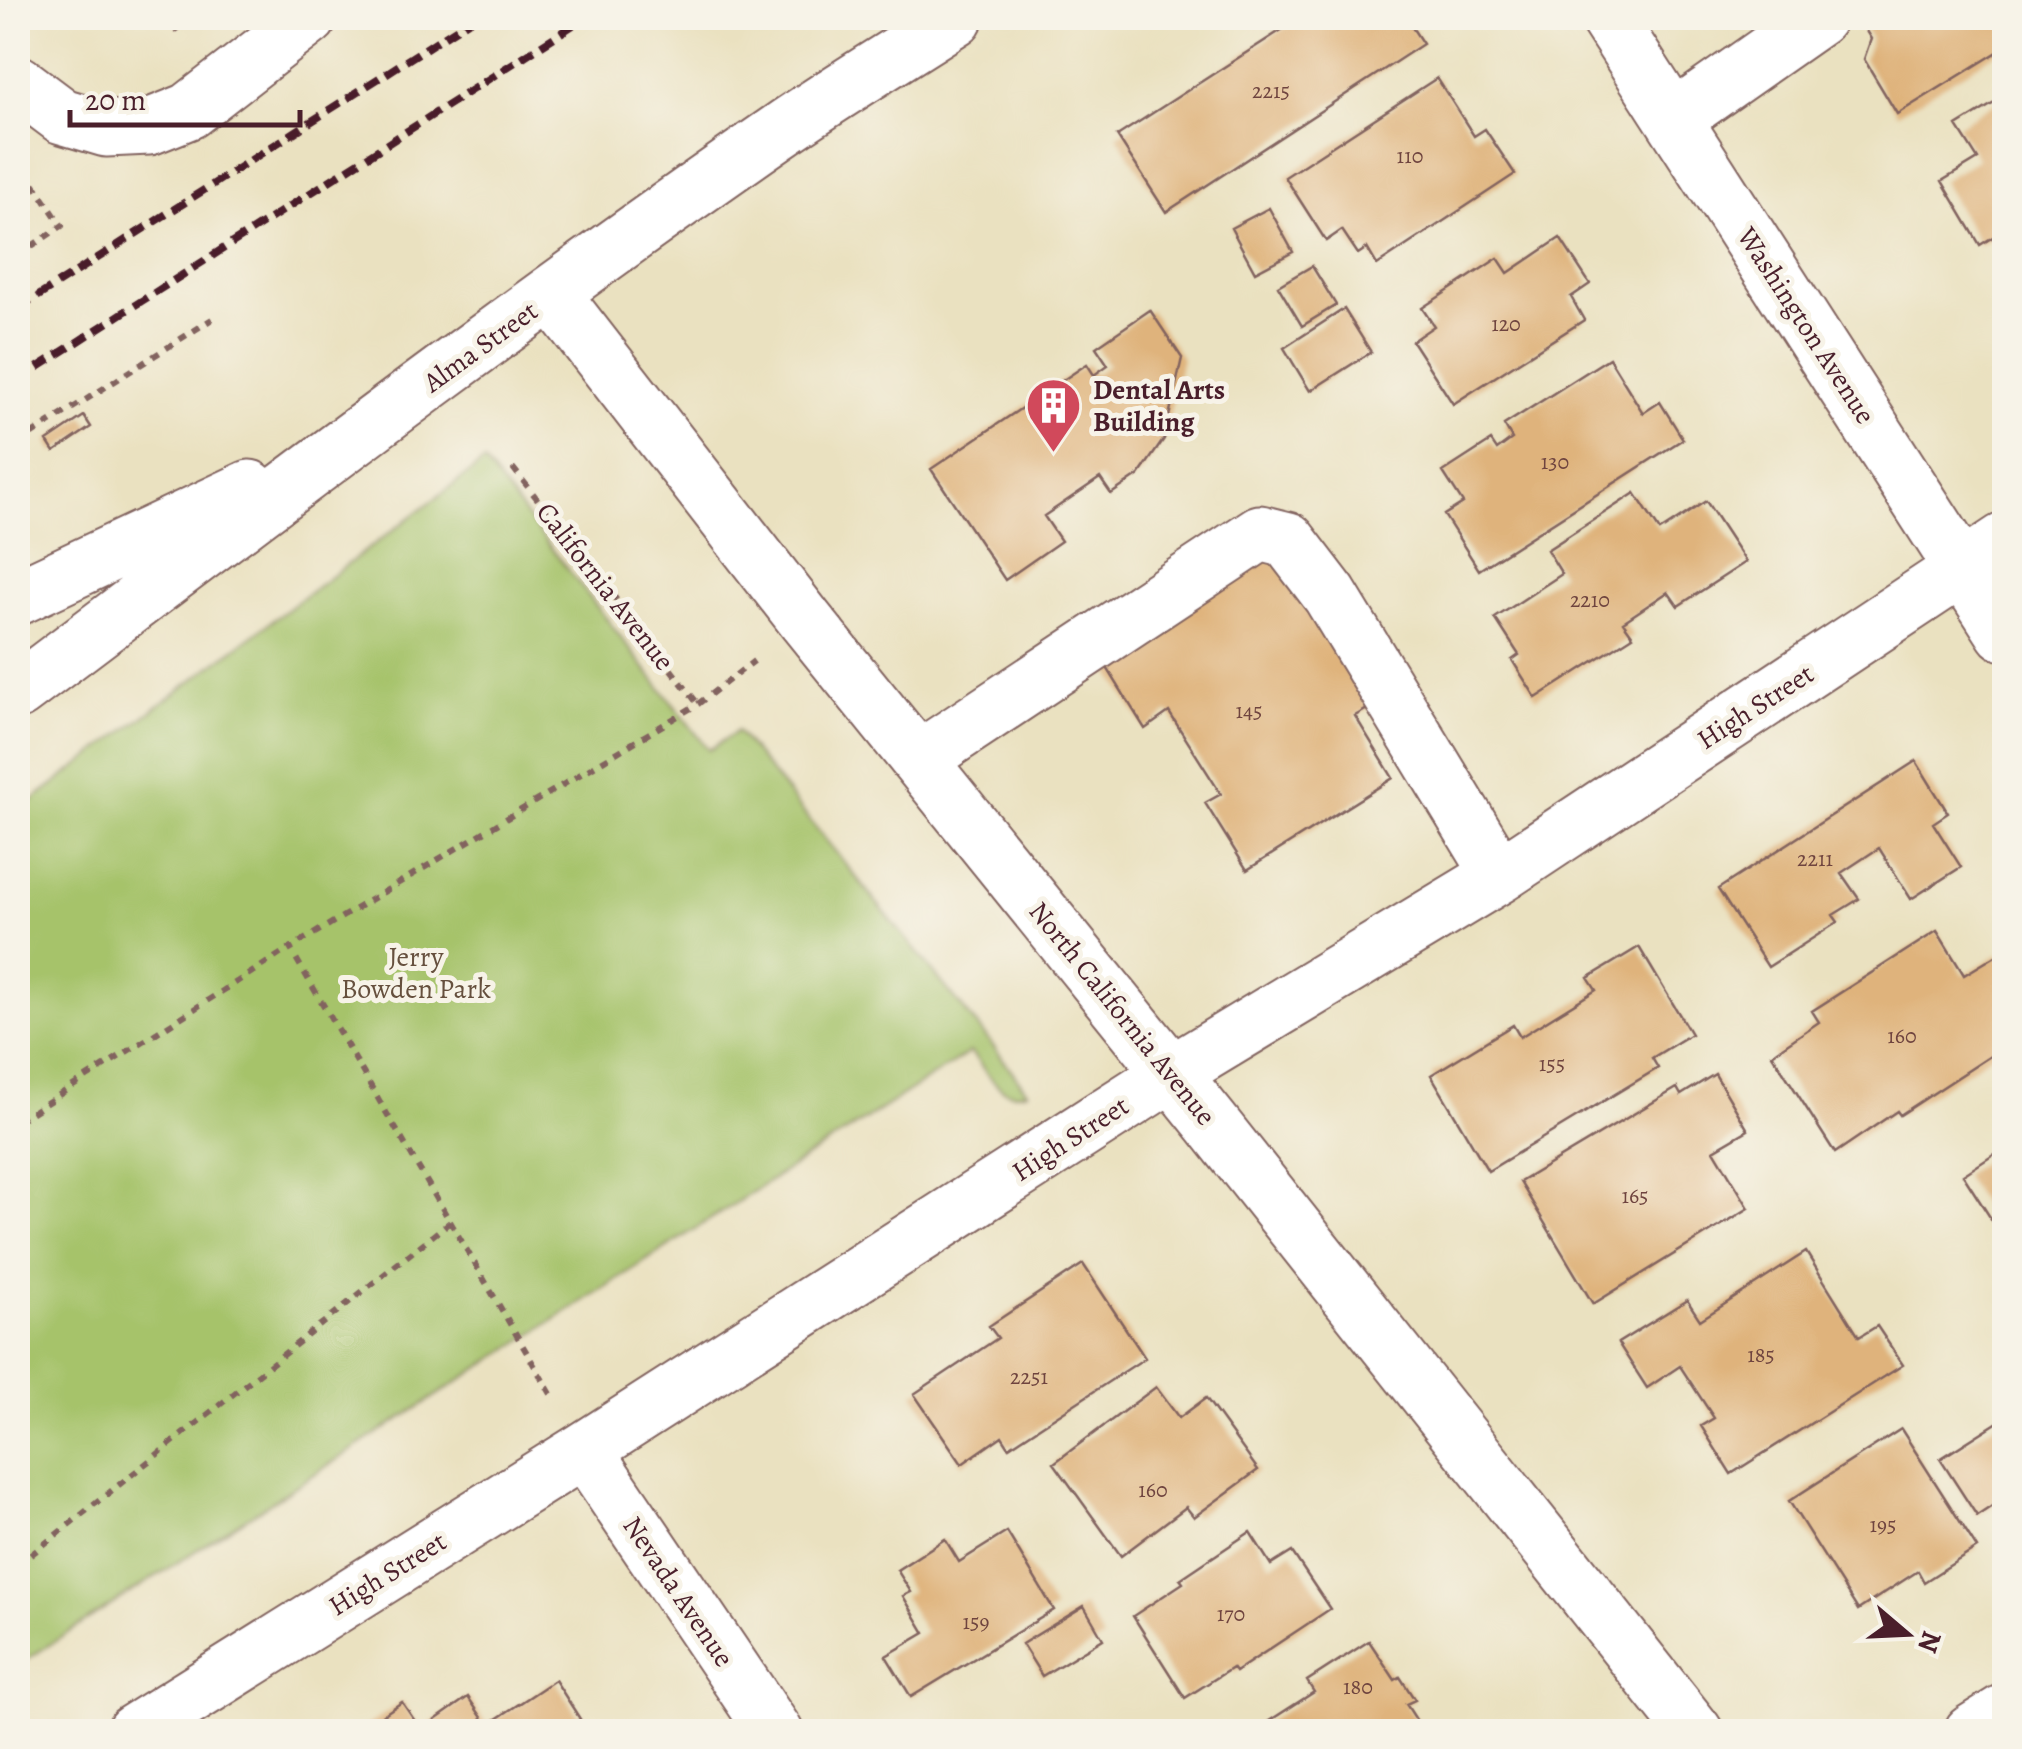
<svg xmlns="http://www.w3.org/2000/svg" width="2022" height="1749" font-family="Alegreya,serif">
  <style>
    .green { fill: #a6c36a; stroke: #78714a; stroke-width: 2.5 }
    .building { fill: #dfb37b }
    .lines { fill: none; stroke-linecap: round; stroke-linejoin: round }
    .minor-casing { stroke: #82635f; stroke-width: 59 }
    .major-casing { stroke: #82635f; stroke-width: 59 }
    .path { stroke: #82635f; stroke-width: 6; stroke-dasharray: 8 8; stroke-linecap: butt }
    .minor { stroke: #fff; stroke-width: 55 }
    .major { stroke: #fff; stroke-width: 55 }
    .rail { stroke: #4a1f2b; stroke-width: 8; stroke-dasharray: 15 8; stroke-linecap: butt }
    .labels { text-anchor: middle; stroke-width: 10; stroke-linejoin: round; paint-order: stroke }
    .number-label { font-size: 22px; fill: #6f443f }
    .street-label { font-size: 28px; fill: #4a1f2b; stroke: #f7f3e8 }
    .poi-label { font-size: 28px; font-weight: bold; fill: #4a1f2b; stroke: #f7f3e8; text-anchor: start }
    .park-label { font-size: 28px; fill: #66503e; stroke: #f7f3e8 }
  </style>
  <rect width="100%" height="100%" fill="#f7f3e8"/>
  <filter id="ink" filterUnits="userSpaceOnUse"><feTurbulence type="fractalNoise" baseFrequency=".01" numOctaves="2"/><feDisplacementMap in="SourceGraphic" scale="20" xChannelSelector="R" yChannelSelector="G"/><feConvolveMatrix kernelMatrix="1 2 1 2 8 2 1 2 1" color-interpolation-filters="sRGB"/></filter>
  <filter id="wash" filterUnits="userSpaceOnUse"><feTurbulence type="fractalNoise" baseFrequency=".0048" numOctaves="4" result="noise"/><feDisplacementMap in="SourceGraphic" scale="40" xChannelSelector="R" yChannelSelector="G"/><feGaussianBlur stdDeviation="2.25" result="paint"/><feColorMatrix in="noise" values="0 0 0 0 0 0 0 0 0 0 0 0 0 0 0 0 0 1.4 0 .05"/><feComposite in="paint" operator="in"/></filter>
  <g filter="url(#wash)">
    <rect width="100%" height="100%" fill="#eae1c0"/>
    <path class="green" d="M484,462l225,288 28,-19 250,307 40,53c-29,10 -40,-21 -57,-39l-952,613v-854z"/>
    <g id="blocks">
      <path class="building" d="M1300,18h106l17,26 -257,168 -49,-76z
        M1858,18h146v30l-107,66 -33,-55 7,-20z
        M1437,78l37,58 11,-7 30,45 -138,91 -10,-17 -9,6 -16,-24 -16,11 -41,-64z
        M2004,97v133l-24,15 -38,-64 36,-22 -21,-33z
        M1269,208l24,44 -38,20 -24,-44z
        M1560,238l30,46 -19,13 13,23 -131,84 -41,-63 22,-15 -12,-18 76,-50 10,15z
        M1312,266l24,39 -34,21 -24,-40z
        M1344,309l27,43 -61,39 -26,-43z
        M1150,310l32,48 -18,81 -25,36 -28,19 -11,-16 -56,38 17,25 -56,39 -74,-111 156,-105 7,11 14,-10 -12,-18z
        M1609,358l34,55 17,-11 23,37 -204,131 -35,-55 19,-12 -20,-31 48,-31 6,9 15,-11 -8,-14z
        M84,416l7,11 -37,25 -7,-11z
        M1635,493l25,38 46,-30 40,61 -68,44 -10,-14 -45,30 10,14 -97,62 -24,-38 7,-5 -24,-37 67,-44 -15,-24z
        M1271,551l98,157 -14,8 38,62 -146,92 -42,-67 16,-9 -52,-82 -24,17 -44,-71z
        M1916,761l32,52 -15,10 28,44 -50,32 -32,-51 -38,25 18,26 -26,16 5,7 -70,45 -50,-78z
        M1937,931l27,44 35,-21 5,9v84l-104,68 -3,-4 -62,42 -63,-99 47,-32 -7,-11z
        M1639,947l52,87 -39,24 6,10 -170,103 -57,-96 82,-50 7,12 76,-47 -8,-12z
        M1715,1074l33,56 -34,20 35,58 -156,96 -73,-122 157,-94 4,7z
        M2004,1148v91l-41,-64z
        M1806,1252l53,85 18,-11 26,39 -172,109 -30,-48 13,-8 -34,-52 -33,22 -29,-45 69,-43 13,20z
        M1083,1264l62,94 -136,89 -7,-11 -40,28 -48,-70 84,-56 -9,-12z
        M1156,1387l23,31 27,-20 52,72 -64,47 -8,-10 -65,49 -67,-93z
        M1998,1422l6,10v66l-27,18 -37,-57z
        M1901,1429l76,119 -53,34 -6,-11 -60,39 -69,-109z
        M1007,1532l47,78 -143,87 -25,-41 39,-23 -22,-37 8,-4 -14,-22 48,-31 14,23z
        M1250,1532l21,33 21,-13 38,57 -95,63 -3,-4 -47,30 -52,-82 50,-33 -3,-4z
        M1084,1606l19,33 -61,37 -20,-32z
        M1369,1641l26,39 5,-3 15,23 -9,4 18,28h-172l62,-40 -7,-11z
        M555,1680l25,39 -18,13h-204l44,-30 19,28 47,-33 19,28z"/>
    </g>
  </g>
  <g filter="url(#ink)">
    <use href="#blocks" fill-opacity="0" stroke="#82635f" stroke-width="2.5"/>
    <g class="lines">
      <defs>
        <path id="minor" d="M1608,18l396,615
          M18,83l44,33 44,13 43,-2 40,-16 120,-93
          M1674,119l144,-101
          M552,294l254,327 405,501 484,610
          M919,759l341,-226 28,7 42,55 170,280
          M584,1450l191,282
          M134,1732l450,-282 588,-377 328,-198 504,-334
          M1972,1732l32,-20"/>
        <path id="major" d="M18,597l232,-109
          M18,691c251,-189 501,-380 760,-559 58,-40 118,-76 177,-114"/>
      </defs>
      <use href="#minor" class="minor-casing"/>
      <use href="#major" class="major-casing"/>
      <path class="path" d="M166,18l11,14
        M18,255l44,-29 -32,-48
        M18,443l194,-124
        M513,468l185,236
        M18,1121l272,-173
        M551,1394l-261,-446 408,-244 56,-43
        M18,1565l432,-343"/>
      <use href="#minor" class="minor"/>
      <use href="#major" class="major"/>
      <path class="rail" d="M18,309l455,-291
        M18,380l566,-362"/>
    </g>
  </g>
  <defs>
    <symbol id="building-pin" viewBox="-11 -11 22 30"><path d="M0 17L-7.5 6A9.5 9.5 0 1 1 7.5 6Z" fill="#d1495b" stroke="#f7f3e8"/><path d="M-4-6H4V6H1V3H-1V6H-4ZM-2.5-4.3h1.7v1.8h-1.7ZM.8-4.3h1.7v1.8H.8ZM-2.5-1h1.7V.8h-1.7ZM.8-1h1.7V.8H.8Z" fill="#fff"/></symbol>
  </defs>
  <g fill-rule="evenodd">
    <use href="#building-pin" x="1022" y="374" width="63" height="86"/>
  </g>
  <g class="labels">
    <g class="number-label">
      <text x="1271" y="98">2215</text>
      <text x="1410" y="163">110</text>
      <text x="1506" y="331">120</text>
      <text x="1555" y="469">130</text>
      <text x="1590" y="607">2210</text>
      <text x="1249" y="718">145</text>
      <text x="1815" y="866">2211</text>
      <text x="1902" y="1043">160</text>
      <text x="1552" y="1071">155</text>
      <text x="1635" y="1203">165</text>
      <text x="1761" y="1362">185</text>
      <text x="1029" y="1384">2251</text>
      <text x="1153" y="1497">160</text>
      <text x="1883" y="1532">195</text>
      <text x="1231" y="1621">170</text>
      <text x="976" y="1629">159</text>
      <text x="1358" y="1694">180</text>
    </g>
    <g class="street-label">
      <text transform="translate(1807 325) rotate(57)" y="10">Washington Avenue</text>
      <text transform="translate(480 346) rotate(-36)" y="10">Alma Street</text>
      <text transform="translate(606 586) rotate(52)" y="10">California Avenue</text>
      <text transform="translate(1755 706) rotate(-33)" y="10">High Street</text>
      <text transform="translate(1123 1013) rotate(51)" y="10">North California Avenue</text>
      <text transform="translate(1070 1138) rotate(-33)" y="10">High Street</text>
      <text transform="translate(387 1573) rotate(-32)" y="10">High Street</text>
      <text transform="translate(679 1591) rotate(56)" y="10">Nevada Avenue</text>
    </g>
    <g class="poi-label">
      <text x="1093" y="399">Dental Arts<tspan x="1093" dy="32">Building</tspan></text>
    </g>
    <g class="park-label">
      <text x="416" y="966">Jerry<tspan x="416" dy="32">Bowden Park</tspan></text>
    </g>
  </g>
  <rect width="2022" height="1749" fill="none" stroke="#f7f3e8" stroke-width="60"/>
  <g transform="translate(1907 1634) rotate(109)" stroke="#f7f3e8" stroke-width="8" paint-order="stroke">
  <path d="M0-8L18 38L0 25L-18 38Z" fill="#4a1f2b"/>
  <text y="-15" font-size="28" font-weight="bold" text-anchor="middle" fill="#4a1f2b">N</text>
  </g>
  <path d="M70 110v15h230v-15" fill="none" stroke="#4a1f2b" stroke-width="5"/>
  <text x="85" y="110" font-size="30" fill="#4a1f2b" stroke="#f7f3e8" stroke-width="8" paint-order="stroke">20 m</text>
</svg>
